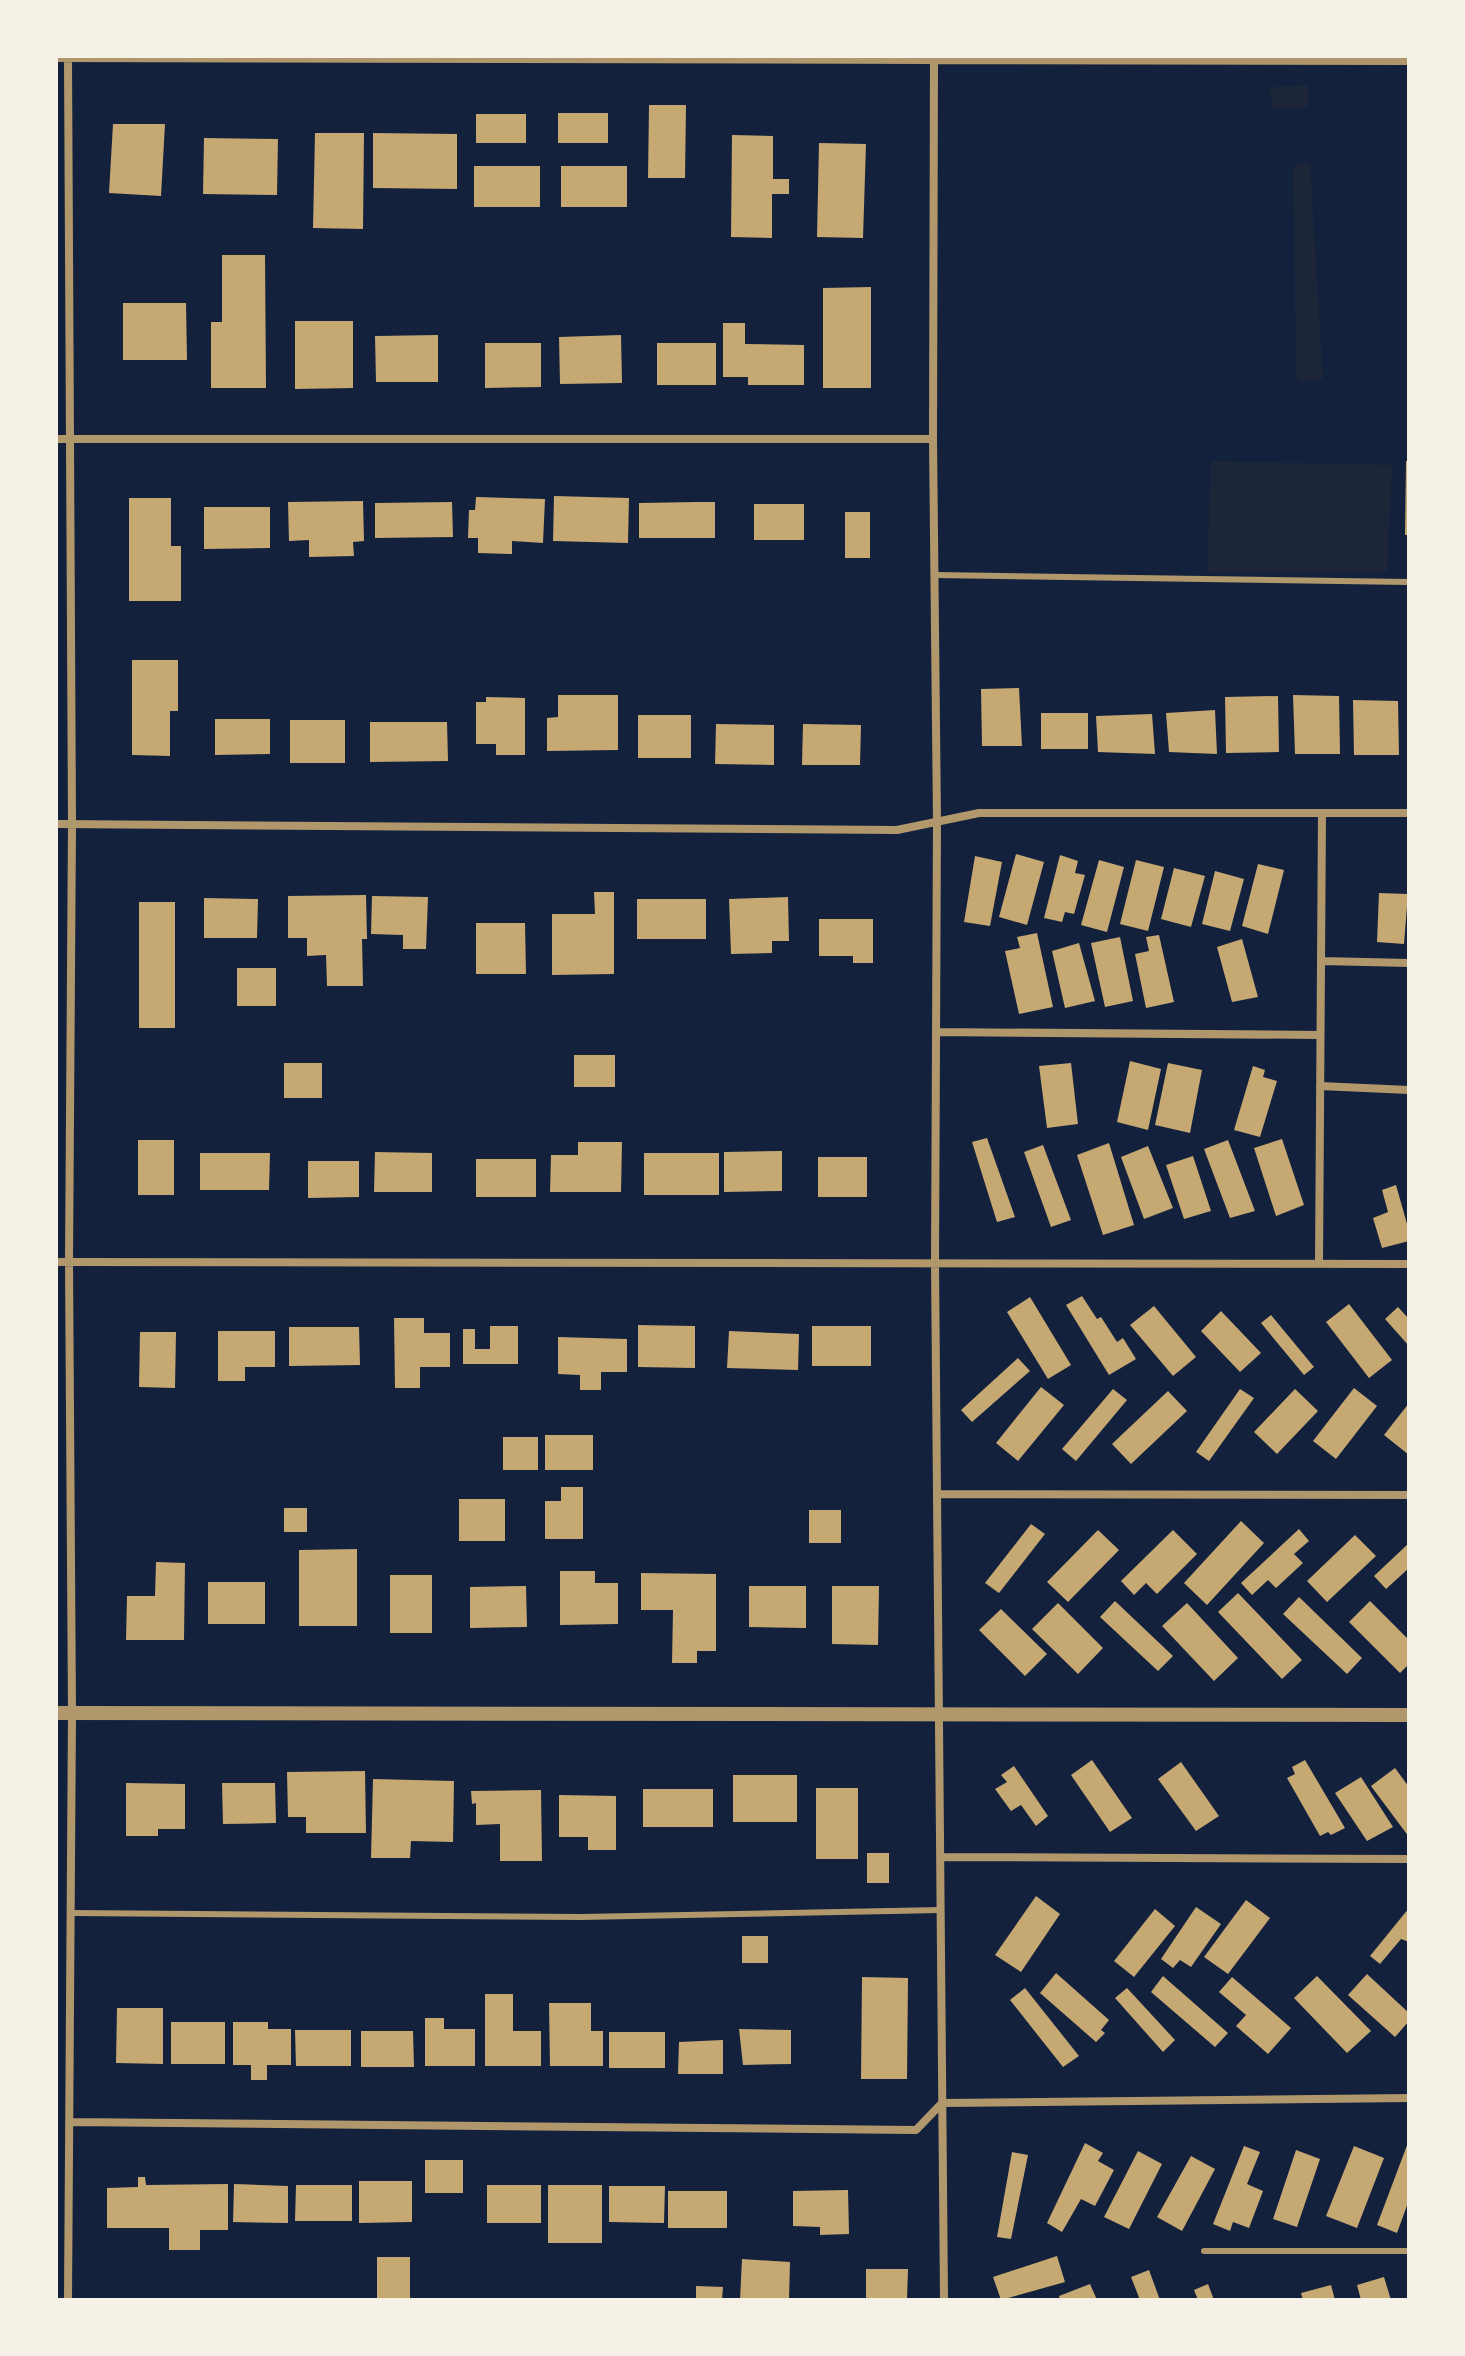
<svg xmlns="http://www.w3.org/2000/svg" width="1465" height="2356" font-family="'Work Sans',sans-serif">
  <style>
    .green { fill: #1d2539 }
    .building { fill: #c6a872 }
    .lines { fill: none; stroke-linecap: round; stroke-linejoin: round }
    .service { stroke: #b1986c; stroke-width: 6 }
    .minor { stroke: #b1986c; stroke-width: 8 }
    .tertiary { stroke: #b1986c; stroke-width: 14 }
  </style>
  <rect width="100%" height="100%" fill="#14213d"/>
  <path class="green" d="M1308,85v22l-35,1 -4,-18 2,-3z
    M1307,163l3,2 13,212 -2,4h-20l-5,-4 -3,-209 3,-4z
    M1211,461l181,4 -5,106 -180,1z"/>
  <path class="building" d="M649,105h37l-1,73h-37z
    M558,113h50v30h-50z
    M476,114h50v29h-50z
    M113,124h52l-4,72 -52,-3z
    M315,133h49l-1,96 -50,-1z
    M373,133l84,1v55l-84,-1z
    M732,135l41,1v43h16v15h-17v44l-41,-1z
    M204,138l74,1 -1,56 -74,-1z
    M819,143l47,1 -3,94 -46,-1z
    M474,166h66v41h-66z
    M561,166h66v41h-66z
    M222,255h43l1,133h-55v-66h11z
    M871,287v101h-48v-100z
    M123,303h63l1,57h-64z
    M295,321h58v67l-58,1z
    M723,323h22v21l59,1v40h-56v-8h-25z
    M438,335v47h-62l-1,-46z
    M621,335l1,48 -62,1 -1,-47z
    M485,343h56v44l-56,1z
    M657,343h59v42h-59z
    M1406,461h3v74h-4z
    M554,496l75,2 -1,45 -75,-2z
    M476,497l69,2 -2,44 -31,-2v13l-34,-1v-15h-10l1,-28h6z
    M129,498h42v48h10v55h-52z
    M363,501l1,40 -11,1 1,14 -45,1v-17l-20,1 -1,-39z
    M452,502l1,35 -78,1v-35z
    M697,502h18v36h-76v-35z
    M754,504h50v36h-50z
    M204,507h66v41l-66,1z
    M845,512h25v46h-25z
    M132,660h46v51h-8v45l-38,-1z
    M1019,688l3,58h-40l-1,-57z
    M558,695h60v55l-71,1v-33l11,-1z
    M1293,695l46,1 1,58h-45z
    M1278,696l1,56 -53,1 -1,-56z
    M486,697l39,1v57h-29v-11h-20v-42h10z
    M1353,700l45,1 1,54h-45z
    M1215,710l2,44 -48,-2 -3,-39z
    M1041,713h47v36h-47z
    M1152,714l3,40 -57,-2 -2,-36z
    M638,715h53v43h-53z
    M215,719h55v35l-55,1z
    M290,720h55v43h-55z
    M370,722h77l1,39 -78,1z
    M716,724l58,1v40l-59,-1z
    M803,724l58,1 -1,40h-58z
    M1016,854l28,8 -17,63 -28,-8z
    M1060,855l18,6 -3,12 10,2 -11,39 -9,-2 -3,10 -18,-4z
    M975,856l27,6 -12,64 -26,-4z
    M1099,860l25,7 -17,65 -26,-7z
    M1136,860l28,7 -16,64 -28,-7z
    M1258,864l26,6 -16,64 -26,-8z
    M1174,868l31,8 -14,51 -30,-8z
    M1215,871l29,8 -14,52 -28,-7z
    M594,892h20v82l-62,1v-61h43z
    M1379,893l29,1 -4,50 -27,-2z
    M366,895l1,44h-5l1,47h-36l-1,-31 -19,1v-18h-19v-42z
    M372,896l56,1 -2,52h-23v-14l-32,-1z
    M788,897l1,44h-17v12l-41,1 -2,-55z
    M204,898l54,1 -1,39h-53z
    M637,899h69v40h-69z
    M139,902h36v126h-36z
    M819,919h54v44h-20v-7h-34z
    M476,923h49l1,51h-50z
    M1037,933l16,74 -34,7 -14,-63 15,-3 -3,-11z
    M1159,935l15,67 -28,6 -11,-54 14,-3 -3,-14z
    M1120,937l13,64 -28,6 -14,-64z
    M1242,939l16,58 -26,5 -15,-55z
    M1079,943l16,58 -30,7 -13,-57z
    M237,968h39v38h-39z
    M574,1055h41v32h-41z
    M1130,1061l31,8 -13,61 -31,-8z
    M284,1063h38v35h-38z
    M1071,1063l7,61 -31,4 -8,-62z
    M1168,1063l34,7 -12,63 -35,-8z
    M1253,1066l12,4 -2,7 14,4 -17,56 -26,-7z
    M987,1138l28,79 -18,5 -25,-80z
    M1282,1139l22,66 -28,11 -22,-68z
    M138,1140h36v55h-36z
    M1228,1140l27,71 -25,7 -26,-69z
    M578,1142h44l-1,50h-71l1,-37h27z
    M1109,1143l25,82 -31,10 -26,-80z
    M1043,1145l28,75 -20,7 -27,-75z
    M1148,1146l25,62 -29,11 -23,-62z
    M782,1151v40l-58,1v-40z
    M375,1152l57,1v39h-58z
    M200,1153h70l-1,37h-69z
    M644,1153h75v42h-75z
    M1193,1156l18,55 -27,8 -18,-54z
    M818,1157h49v40h-49z
    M476,1159h60v38h-60z
    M308,1161h51v36l-51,1z
    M1396,1185l13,46v10l-27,7 -9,-30 15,-6 -6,-22z
    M1082,1296l15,23 4,-2 16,25 6,-4 13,21 -27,16 -43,-70z
    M1030,1297l41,68 -23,14 -41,-67z
    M1349,1304l43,56 -23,18 -43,-56z
    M1154,1306l42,51 -23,19 -43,-51z
    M1398,1307l11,12v27l-24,-27z
    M1221,1311l40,42 -21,19 -39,-41z
    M1271,1315l43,52 -10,8 -43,-52z
    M394,1318h30v15h26v34h-30v21h-25z
    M638,1325l57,1v42l-57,-1z
    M490,1326h28v38h-55v-35h12v20h15z
    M812,1326h59v40h-59z
    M289,1327h70l1,38 -71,1z
    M218,1331h57v36h-30v14h-27z
    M729,1331l70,3 -1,36 -71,-2z
    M140,1332h36l-1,56 -36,-1z
    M558,1337l69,2v33h-26v18h-21v-15l-22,-1z
    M1018,1358l12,13 -58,51 -11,-12z
    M1041,1387l23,18 -46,56 -22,-18z
    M1354,1388l23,18 -41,53 -23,-18z
    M1113,1389l14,11 -51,61 -14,-12z
    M1240,1389l14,9 -45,63 -13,-9z
    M1295,1389l23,22 -41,43 -23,-22z
    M1168,1391l19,20 -56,53 -19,-20z
    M1409,1403v52l-25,-20z
    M545,1435h48v35h-48z
    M503,1437h35v33h-35z
    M561,1487h22v52h-38v-38h16z
    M459,1499h46v42h-46z
    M284,1508h23v24h-23z
    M809,1510h32v33h-32z
    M1241,1521l23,22 -57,62 -23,-22z
    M1031,1524l14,10 -46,59 -14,-10z
    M1299,1529l10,12 -15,13 9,9 -27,25 -8,-8 -16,15 -11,-12z
    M1098,1530l21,20 -51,52 -21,-20z
    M1173,1530l24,24 -40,40 -11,-11 -12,12 -13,-14z
    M1355,1535l21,21 -49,46 -20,-21z
    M1409,1543v25l-23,21 -12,-13z
    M357,1549v77h-58v-76z
    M156,1562l29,1 -1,77h-58l1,-44h28z
    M560,1571h35v12h23v41l-58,1z
    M641,1573l75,1v77h-19v12h-25l1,-53h-32z
    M390,1575h42v58h-42z
    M208,1582h57v42h-57z
    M526,1586l1,41 -57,1v-41z
    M749,1586h57v42l-57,-1z
    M832,1586h47l-1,59 -46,-1z
    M1238,1593l64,67 -20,19 -64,-67z
    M1299,1597l63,61 -15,16 -64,-60z
    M1115,1601l58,55 -15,15 -58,-54z
    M1370,1601l39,39v24l-9,9 -51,-51z
    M1058,1603l45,45 -25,26 -46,-45z
    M1187,1603l51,55 -24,23 -52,-55z
    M1001,1609l46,45 -22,22 -46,-46z
    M1092,1760l40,58 -22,14 -39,-57z
    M1305,1760l40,68 -14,7 -3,-3 -8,4 -33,-58 8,-4 -3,-7z
    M1181,1762l38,54 -23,15 -38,-52z
    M1014,1766l34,50 -12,10 -15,-21 -10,6 -16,-22 12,-7 -6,-7z
    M1395,1768l14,19v50l-38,-51z
    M365,1771l1,62h-60v-16h-18l-1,-45z
    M733,1775h64v47h-64z
    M1361,1777l32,50 -26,14 -32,-48z
    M373,1779l81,2 -1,61 -42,-1 -1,17h-39z
    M126,1783l59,1v45h-27v7h-32z
    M222,1783h53l1,40 -53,1z
    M816,1788h42v71h-42z
    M643,1789h70v38h-70z
    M541,1790l1,71h-42v-37l-24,1v-22l-4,1 -1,-13z
    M559,1795l57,1v54h-28v-13h-29z
    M867,1853h22v30h-22z
    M1036,1896l24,18 -39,58 -26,-17z
    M1246,1900l24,18 -42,56 -24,-17z
    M1196,1907l25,17 -30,43 -11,-7 -7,8 -12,-9z
    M1409,1908v34l-8,-3 -21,25 -10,-8z
    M1155,1909l20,17 -41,51 -20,-16z
    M742,1936h26v27h-26z
    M1056,1973l53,47 -8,10 4,3 -9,9 -56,-49z
    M1367,1974l42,39v8l-14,16 -47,-42z
    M1163,1976l65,57 -13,14 -64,-55z
    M1317,1976l54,55 -24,22 -53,-55z
    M862,1977l46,1 -1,101h-46z
    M1232,1977l59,51 -23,26 -32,-28 10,-11 -27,-23z
    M1025,1988l54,68 -16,11 -53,-67z
    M1127,1988l48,52 -12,12 -48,-54z
    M485,1994h28v37h28v35h-56z
    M549,2003h42v28h12v35h-53z
    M117,2008h46v56l-47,-1z
    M425,2018h19v11h31v37h-50z
    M171,2022h54v42h-54z
    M233,2022h35v7h23v36h-24v15h-16v-15h-18z
    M739,2029l52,1v34l-48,1z
    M295,2030h56v36h-55z
    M361,2031h52l1,36h-53z
    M609,2032h56v36h-56z
    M723,2040v34h-45l1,-32z
    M1409,2140v60l-12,33 -20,-8z
    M1085,2143l18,10 -5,8 16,9 -19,36 -14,-7 -19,33 -15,-9z
    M1244,2146l16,6 -13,32 16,7 -14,37 -16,-6 -3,9 -17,-7z
    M1354,2146l30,12 -27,70 -31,-12z
    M1296,2150l24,9 -23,68 -24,-8z
    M1138,2151l24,13 -33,65 -25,-12z
    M1012,2152l16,3 -17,84 -14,-2z
    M1191,2156l24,13 -33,62 -25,-14z
    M425,2160h38v33h-38z
    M138,2177h7l1,8 82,-1v46h-28v20h-31v-22h-62v-40l31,-1z
    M359,2181h53v41l-53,1z
    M234,2184l54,2v37l-55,-1z
    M296,2185h56v36h-57z
    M487,2185h54v38h-54z
    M548,2185h54v58h-54z
    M609,2186h56l-1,37 -55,-1z
    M848,2190l1,44 -29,1v-8l-27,-1v-35z
    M668,2191h59v37h-59z
    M1057,2256l8,26 -64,18 -8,-23z
    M377,2257h33v43h-33z
    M742,2259l48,3 -1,38h-49z
    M866,2269h42l-1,31h-41z
    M1149,2270l11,30h-20l-9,-23z
    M1384,2277l7,23h-30l-4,-15z
    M1090,2284l7,16h-37l-1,-4z
    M1208,2284l6,16h-16l-4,-10z
    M1331,2285l4,15h-32l-2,-7z
    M696,2286l27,1 -1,13h-26z"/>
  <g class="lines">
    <path class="service" d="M935,575l474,7
      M71,1913l510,4 360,-7
      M1204,2251h205"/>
    <path class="minor" d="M934,56l-1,383 4,382 -2,442 9,1037
      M56,58l1353,3
      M56,439h877
      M56,824l841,6 82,-17h430
      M1321,961l88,2
      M936,1032l384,3
      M1320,1086l89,4
      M56,1262l1353,2
      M1319,1264l3,-451
      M938,1494l471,1
      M941,1857l468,2
      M70,2122l846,8 26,-27 467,-5
      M68,2300l4,-587 -3,-451 3,-438 -4,-766"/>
    <path class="tertiary" d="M56,1713l1353,2"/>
  </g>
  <rect width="1465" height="2356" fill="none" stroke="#f6f1e7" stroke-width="116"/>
</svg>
